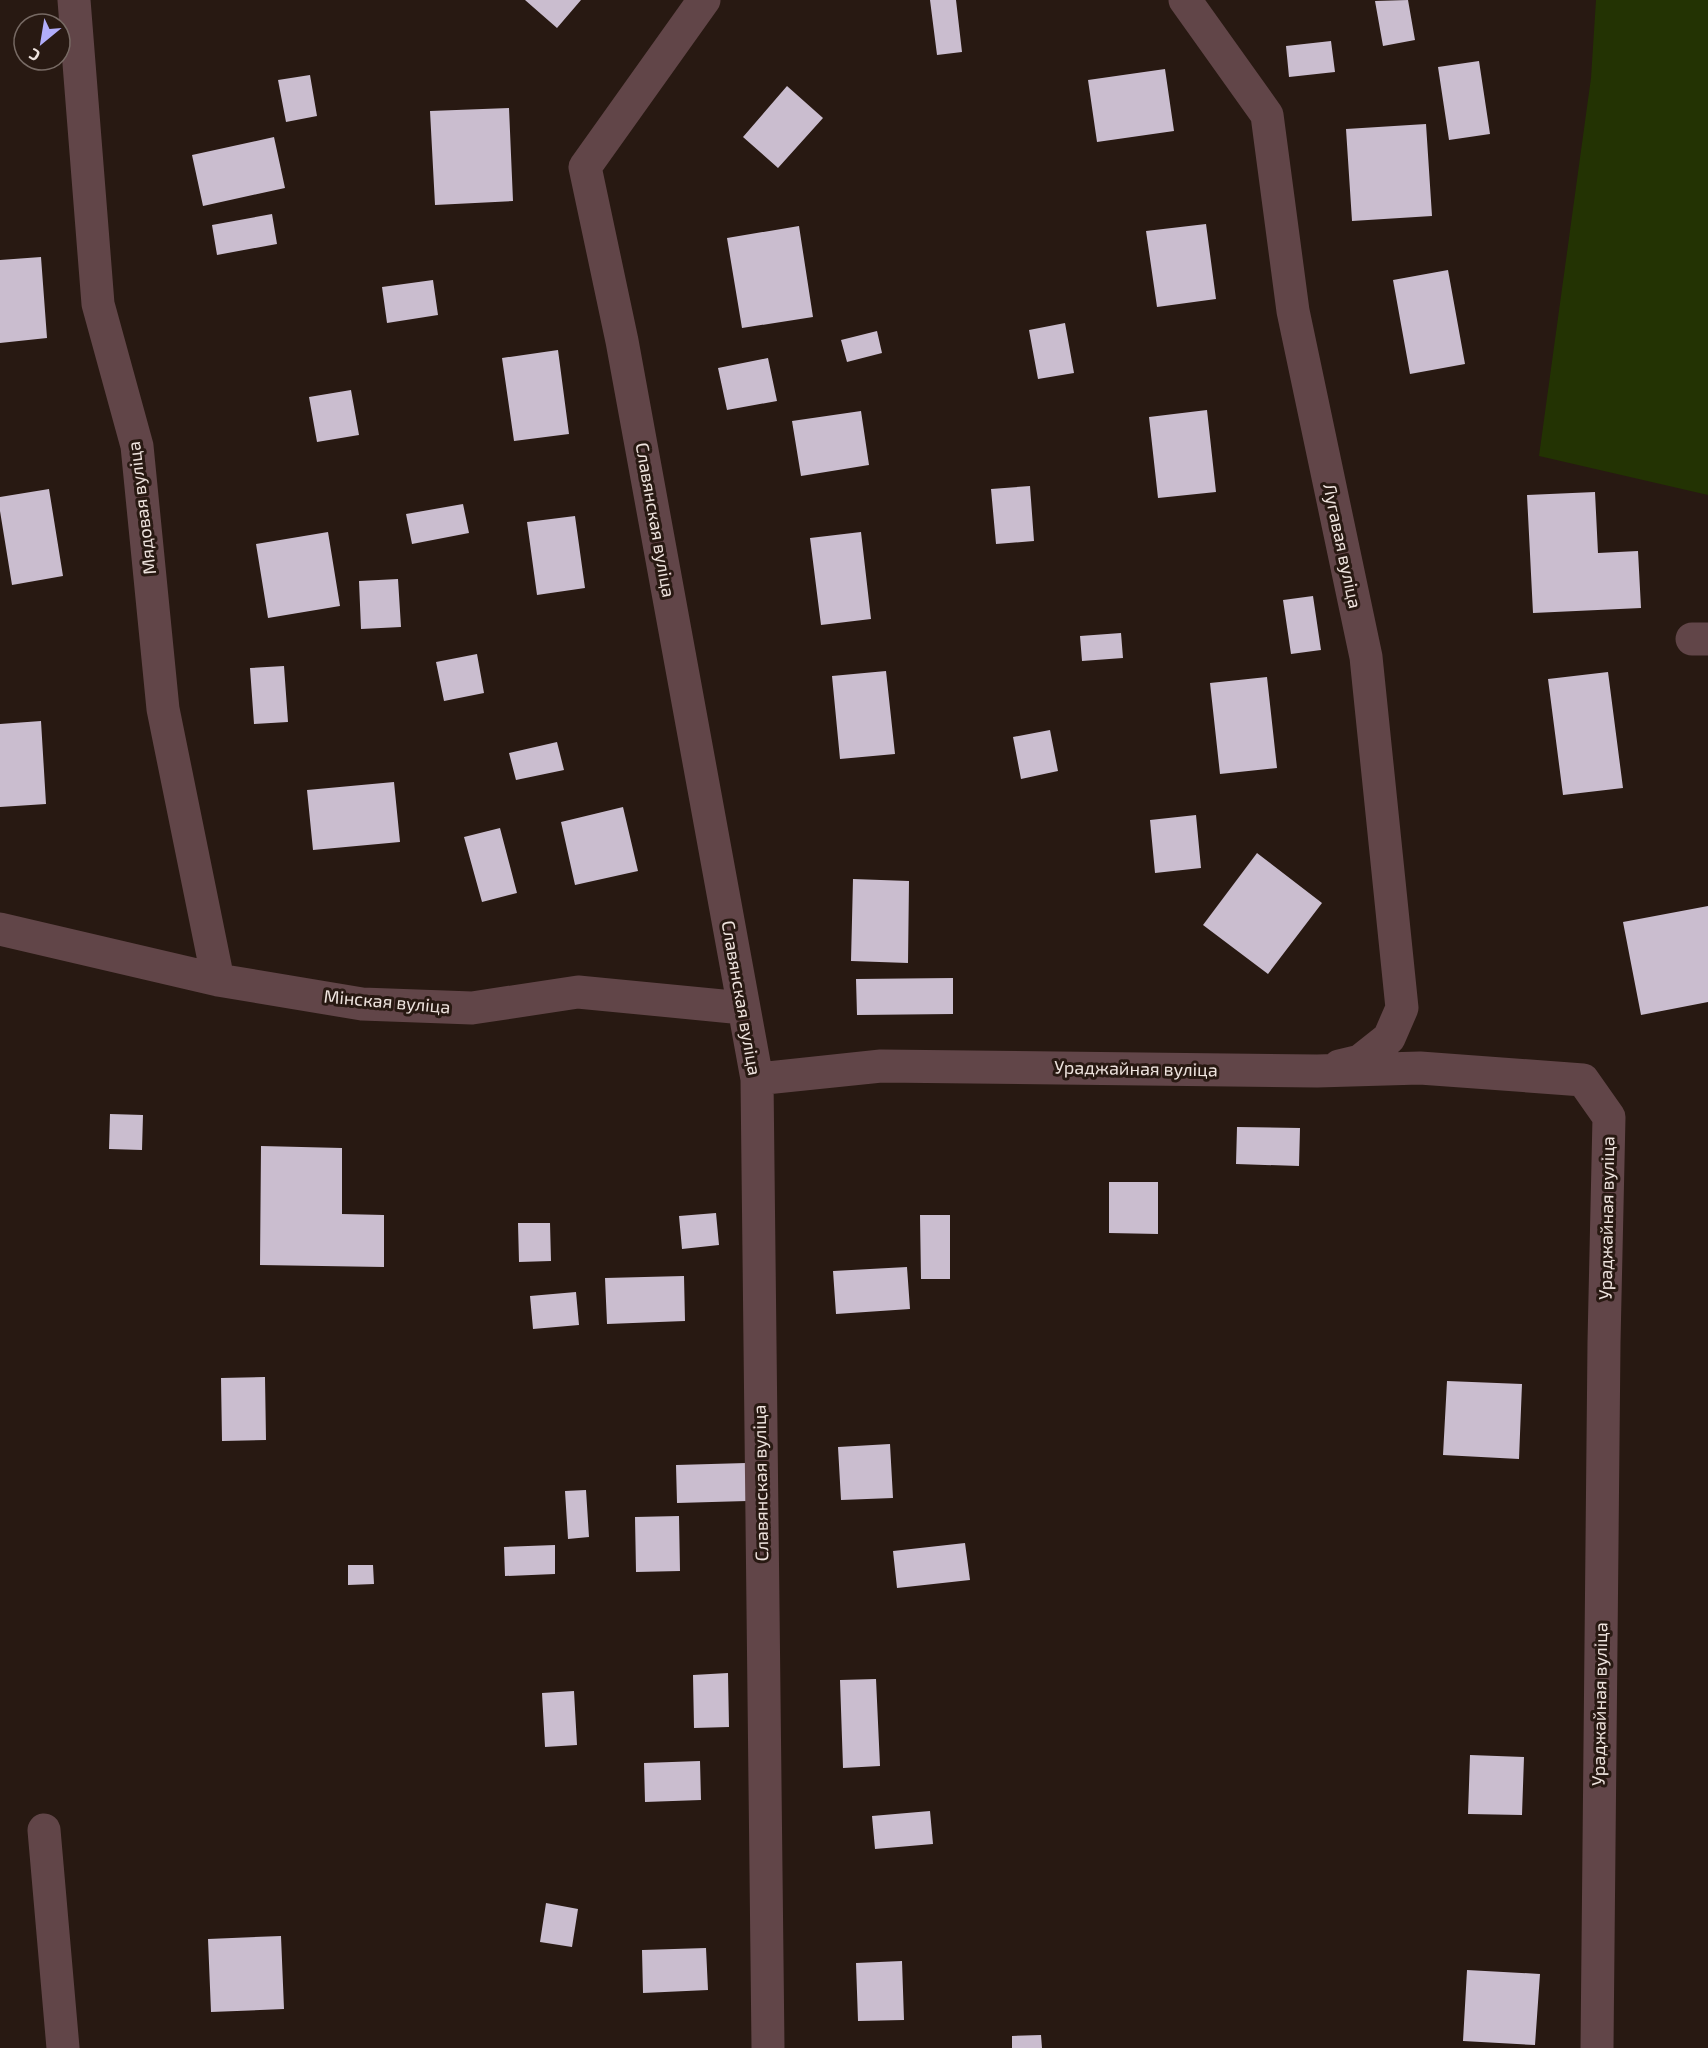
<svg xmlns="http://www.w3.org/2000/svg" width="1708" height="2048" font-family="'Exo 2',sans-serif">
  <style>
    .green { fill: #233303 }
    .building { fill: #cabdcf }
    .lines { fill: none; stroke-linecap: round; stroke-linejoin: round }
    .minor { stroke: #614548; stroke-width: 33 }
    .labels { text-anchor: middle; stroke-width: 6; stroke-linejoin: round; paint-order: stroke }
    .street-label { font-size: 18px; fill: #eee3de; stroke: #281912 }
  </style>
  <rect width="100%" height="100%" fill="#281912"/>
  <path class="green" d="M1596,0h112v495l-169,-39 52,-378z"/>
  <path class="building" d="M525,0h56l-24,28z
    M930,0h26l6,52 -25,3z
    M1408,0l7,40 -32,6 -8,-45z
    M1331,41l4,31 -46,5 -3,-31z
    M1479,61l11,73 -41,6 -11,-73z
    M1165,69l9,62 -77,11 -9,-62z
    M310,75l7,41 -31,6 -8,-42z
    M787,86l36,32 -45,50 -35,-31z
    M509,108l4,93 -78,4 -5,-94z
    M1426,124l6,92 -80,5 -6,-92z
    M274,137l11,51 -82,18 -11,-51z
    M272,214l5,30 -60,11 -5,-30z
    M1206,224l10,75 -59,8 -11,-76z
    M799,226l14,91 -71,11 -15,-90z
    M41,257l6,81 -47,5v-83z
    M1448,270l17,94 -55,10 -17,-94z
    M433,280l5,35 -51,8 -5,-36z
    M1065,323l9,50 -36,6 -9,-49z
    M877,331l5,22 -35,9 -6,-22z
    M558,350l11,84 -55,7 -12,-83z
    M768,358l9,43 -50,9 -9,-42z
    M351,390l8,45 -42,7 -8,-45z
    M1207,410l9,82 -58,6 -9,-81z
    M861,411l8,54 -68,11 -9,-55z
    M1030,486l4,55 -38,3 -5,-55z
    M49,489l14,87 -51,9 -12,-74v-14z
    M1595,492l3,61 40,-2 3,57 -108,5 -6,-118z
    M463,504l6,29 -57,11 -6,-30z
    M575,516l10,72 -48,7 -10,-73z
    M328,532l12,74 -72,12 -12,-74z
    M861,532l10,87 -50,6 -11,-87z
    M398,579l3,48 -40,2 -2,-48z
    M1313,596l8,54 -30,4 -8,-54z
    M1121,633l2,25 -41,3 -2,-25z
    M477,654l7,39 -40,8 -8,-39z
    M284,666l4,56 -34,2 -4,-56z
    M886,671l9,83 -55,5 -8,-83z
    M1608,672l15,116 -60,7 -15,-116z
    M1267,677l10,91 -57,6 -10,-91z
    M41,721l5,83 -46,3v-83z
    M1050,730l8,41 -37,8 -8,-42z
    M557,742l7,28 -48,10 -7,-27z
    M394,782l6,60 -87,8 -6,-60z
    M623,807l15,64 -63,14 -14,-63z
    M1196,815l5,53 -46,5 -5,-53z
    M500,828l17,65 -35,9 -18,-65z
    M1257,853l65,50 -54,71 -65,-49z
    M853,879l56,2 -1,82 -57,-2z
    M1708,906v96l-67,13 -18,-93z
    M953,978v36l-96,1 -1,-36z
    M110,1114l33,1 -1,35 -33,-1z
    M1237,1127l63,1 -1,38 -63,-2z
    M261,1146l81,2v66l42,1v52l-124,-2z
    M1109,1182h49v52l-49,-1z
    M716,1213l3,32 -37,4 -3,-33z
    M920,1215h30v64h-29z
    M518,1223h32l1,38 -32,1z
    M907,1267l3,42 -74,5 -3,-43z
    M684,1276l1,45 -78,3 -2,-46z
    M576,1292l3,33 -46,4 -3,-33z
    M265,1377l1,63 -44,1 -1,-63z
    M1447,1381l75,3 -3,75 -76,-4z
    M890,1444l3,54 -52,2 -3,-53z
    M746,1463l1,38 -70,2 -1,-38z
    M586,1490l3,47 -21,2 -3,-48z
    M679,1516l1,55 -44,1 -1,-55z
    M965,1543l5,37 -73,8 -4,-37z
    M555,1545v29l-50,2 -1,-29z
    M348,1565h25l1,19 -26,1z
    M728,1673l1,54 -35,1 -1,-53z
    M876,1679l4,87 -37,2 -3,-88z
    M574,1691l3,54 -32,2 -3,-54z
    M1470,1755l54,2 -2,58 -54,-1z
    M700,1761l1,39 -56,2 -1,-39z
    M930,1811l3,33 -58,5 -3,-33z
    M546,1903l32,6 -6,38 -32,-5z
    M281,1936l3,73 -73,3 -3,-73z
    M706,1948l2,42 -65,3 -1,-43z
    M902,1961l2,59 -46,1 -2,-58z
    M1467,1970l73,4 -5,71 -72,-4z
    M1041,2035l1,13h-30v-12z"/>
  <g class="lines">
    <path class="minor" d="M74,0l24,304 39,142 26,263 55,271
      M704,0l-119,167 37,174 135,738 11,969
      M1185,0l82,115 26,196 73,346 36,351 -13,30 -29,23 -21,5
      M1692,639h16
      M0,929l218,51 144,24 110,4 106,-16 165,16
      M757,1079l124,-13 436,5 103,-3 163,12 26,37 -5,225 -7,706
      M44,1830l19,218"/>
  </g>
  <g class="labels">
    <g class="street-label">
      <text transform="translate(142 508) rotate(-97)" y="6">Мядовая вуліца</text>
      <text transform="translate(655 520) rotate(80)" y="6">Славянская вуліца</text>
      <text transform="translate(1342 546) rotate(78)" y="6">Лугавая вуліца</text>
      <text transform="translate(741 998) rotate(80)" y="6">Славянская вуліца</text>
      <text transform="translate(387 1002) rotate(5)" y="6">Мінская вуліца</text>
      <text transform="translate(1136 1069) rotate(1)" y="6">Ураджайная вуліца</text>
      <text transform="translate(1607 1218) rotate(-89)" y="6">Ураджайная вуліца</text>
      <text transform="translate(761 1483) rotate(-91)" y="6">Славянская вуліца</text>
      <text transform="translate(1600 1704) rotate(-89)" y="6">Ураджайная вуліца</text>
    </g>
  </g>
  <g transform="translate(42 42) rotate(210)"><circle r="28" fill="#281912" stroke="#776a64" stroke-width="1.5"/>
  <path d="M0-4.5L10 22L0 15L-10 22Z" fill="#b1adfa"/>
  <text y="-9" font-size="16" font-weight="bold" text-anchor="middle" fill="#eee3de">С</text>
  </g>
</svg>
